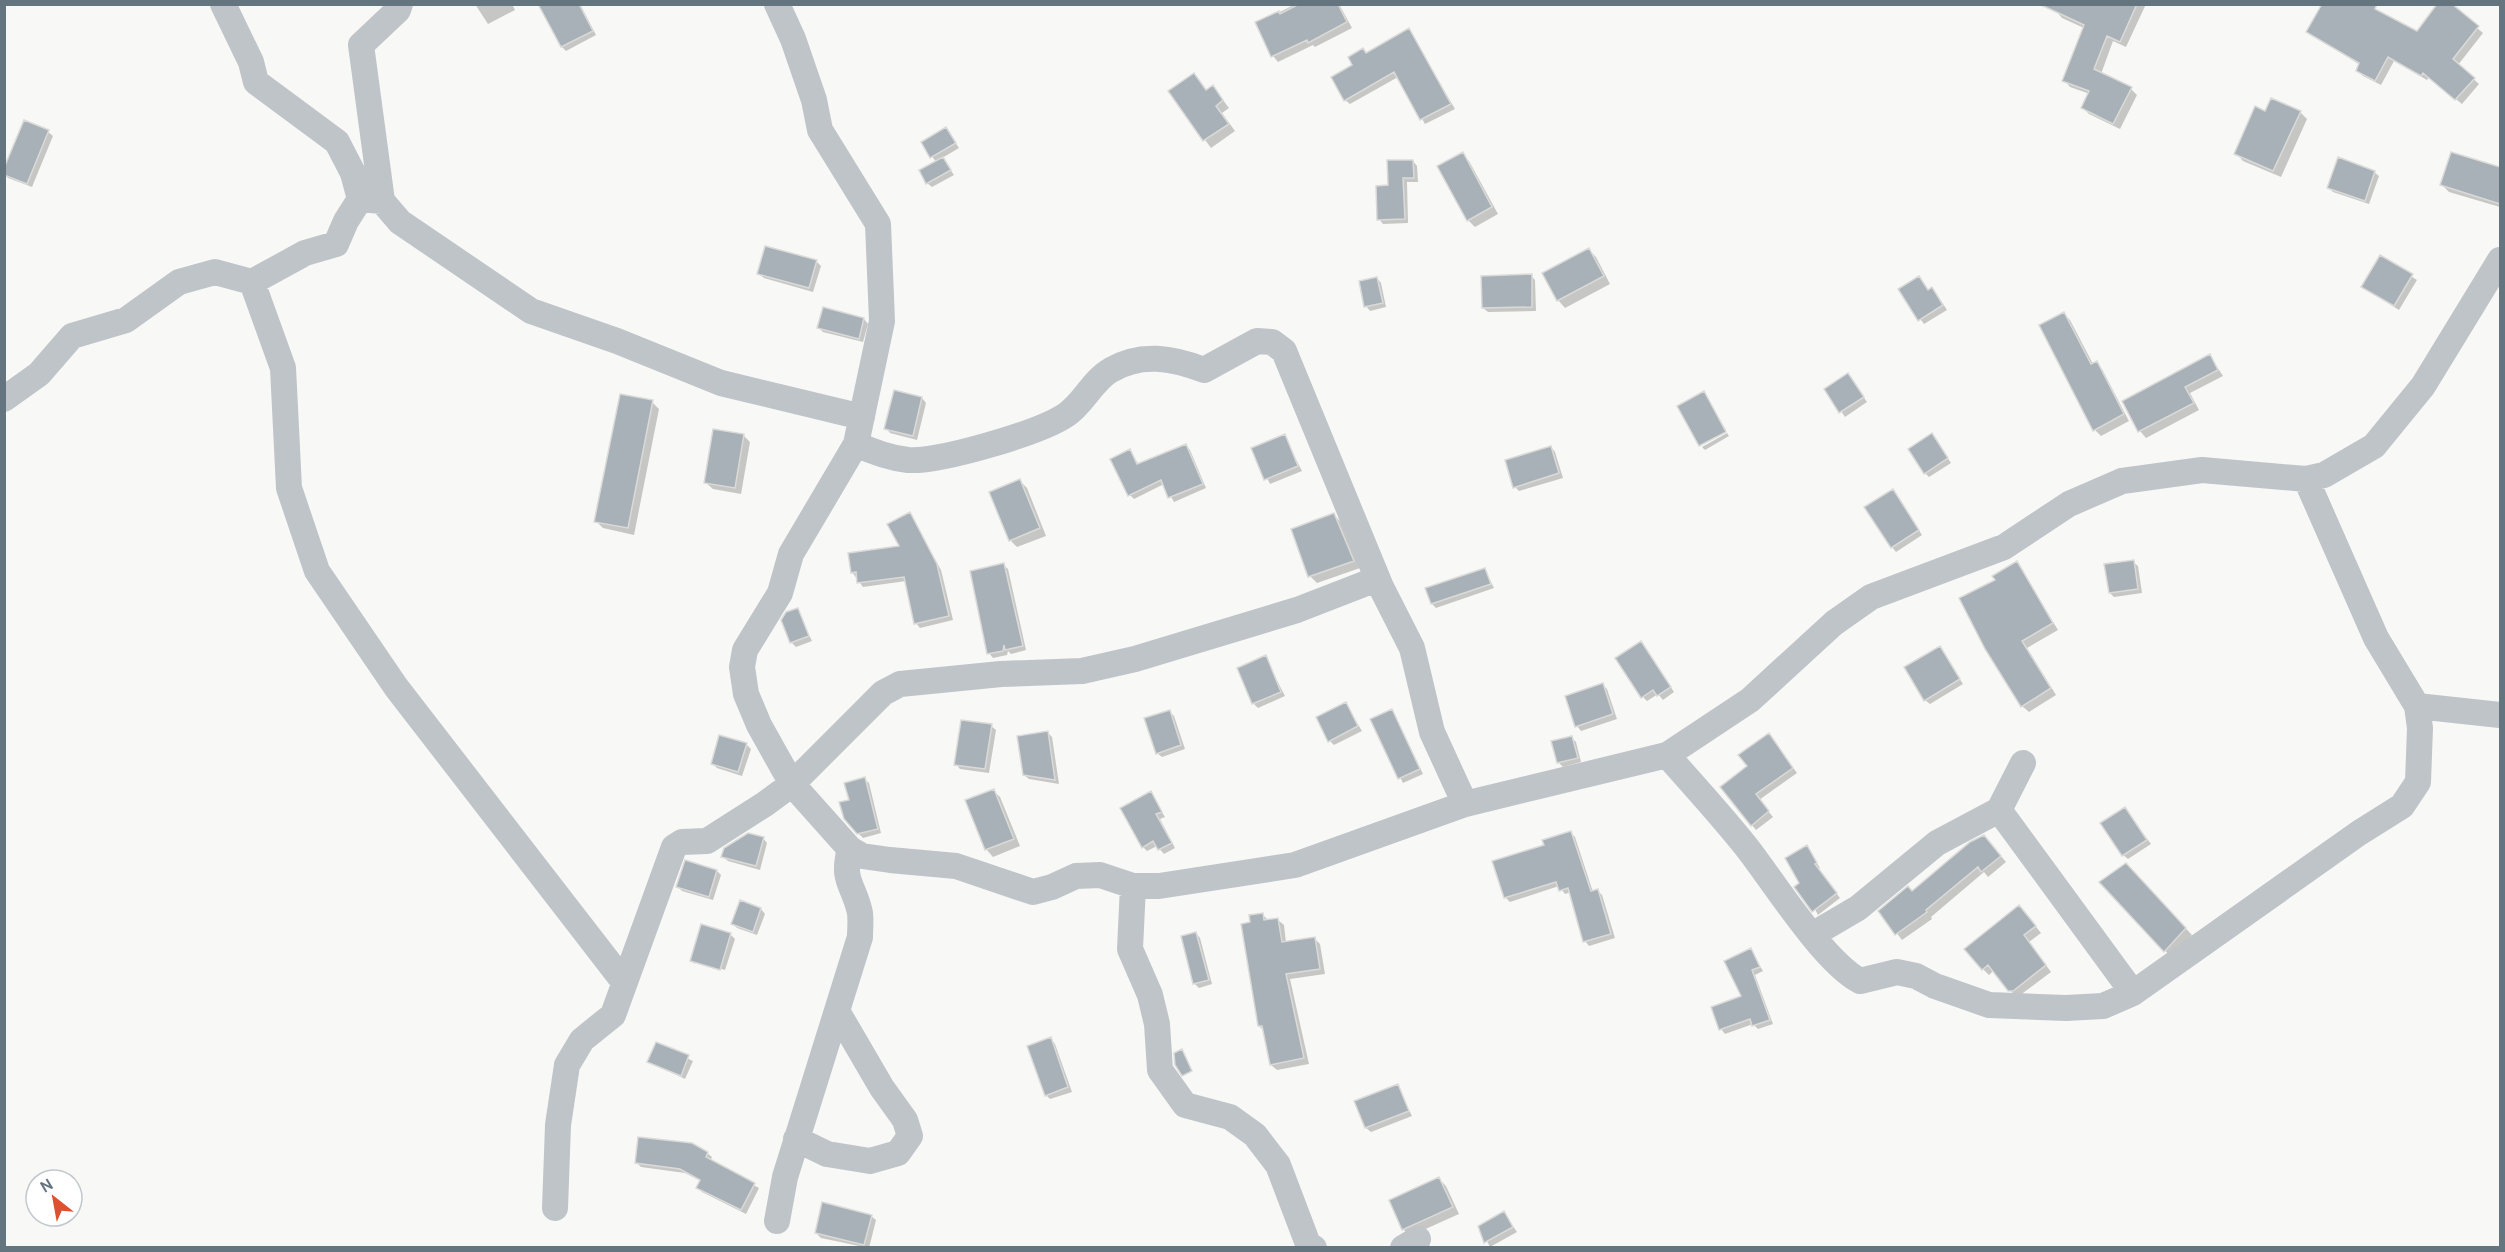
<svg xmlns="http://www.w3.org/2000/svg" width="2505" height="1252" font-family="Cabin,sans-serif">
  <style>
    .shadow { fill: #0003 }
    .building { fill: #a8b1b7; stroke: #dadad8; stroke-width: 1.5 }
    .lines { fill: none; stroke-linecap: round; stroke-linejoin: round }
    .minor { stroke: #bfc4c8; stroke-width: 26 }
  </style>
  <rect width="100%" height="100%" fill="#f8f8f6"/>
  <path class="shadow" d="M475,4h37l3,6 -27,14z
    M554,4h26l16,31 -30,16 -4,-4z
    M1296,4h43l13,24 -37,19 -2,-2 -35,17 -5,-6 -16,-33z
    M2059,4h87l-20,43 -13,-6 -12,33 30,15 6,6 -17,34 -31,-15 -6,-6 7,-14 -20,-7 -6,-7 20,-52 -22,-10 -6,-7z
    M2449,4l34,29 -25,32 21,19 -17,20 -33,-27 -2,3 -33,-19 -13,24 -18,-9 -6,-6 3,-5 -53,-34 68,-23 6,6 36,19z
    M1409,30l46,79 -30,15 -27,-47 -48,27 -5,-4 9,-35 13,-11z
    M1194,75l13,16 6,-4 16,21 -7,5 13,18 -24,17 -41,-56z
    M2300,112l7,7 -26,58 -38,-16 -7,-8 30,-40z
    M946,129l13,19 -17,10 12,17 -22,12 -5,-4 9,-21 -13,-19z
    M48,132l5,4 -21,51 -24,-9 -4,-4z
    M1462,154l7,7 29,53 -23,13 -7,-7z
    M2452,154l48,15v38l-51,-15 -7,-7z
    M1413,161l4,5 1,16h-11l1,41 -25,1 -4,-5 10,-33z
    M2374,172l5,4 -10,28 -36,-12 -4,-4z
    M1589,250l7,7 14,27 -45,24 -7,-8z
    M2380,257l37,23 -18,30 -37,-23z
    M816,261l5,5 -8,26 -49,-14 -5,-4z
    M1531,276l4,4 1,31 -48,1 -5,-4z
    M1377,278l4,5 5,24 -16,4 -4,-5z
    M1919,278l10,13 3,-2 4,4 11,17 -23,14 -24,-34z
    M824,309l40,10 4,5 -5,18 -40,-10 -5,-5z
    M2064,314l6,6 23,44 3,-1 6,6 27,52 -28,15 -6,-6z
    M2210,356l13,20 -33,17 9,17 -53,28 -6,-7 -16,-30z
    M1848,375l19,27 -22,15 -19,-28z
    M1704,393l22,37 -26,14z
    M922,398l4,5 -9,37 -27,-7 -4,-5z
    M652,402l7,7 -25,126 -31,-7 -7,-7z
    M1727,433l2,3 -24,14 -3,-3z
    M743,435l7,7 -9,52 -28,-5 -8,-7z
    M1932,435l19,28 -22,14 -4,-4z
    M1284,436l18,35 -32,13 -17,-35z
    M1186,445l4,5 16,38 -32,14 -10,-18 -30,15 -4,-4v-44l9,14z
    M1551,447l4,5 8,26 -44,13 -4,-4z
    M1020,481l7,7 19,48 -29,11 -7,-7z
    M1897,496l25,39 -26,17 -4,-5z
    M909,513l32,57 12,50 -33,8 -4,-5 -10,-42 -43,6 -11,-15 49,-25z
    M1334,515l7,7 19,46 -43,15 -7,-7 -17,-47z
    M2133,562l5,4 4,27 -28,4 -4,-4z
    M2017,563l41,67 -31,18 29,47 -27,17 -7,-6 -25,-126z
    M1003,565l5,4 18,81 -15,4 -3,-3 -1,4 -14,3 -4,-5z
    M1485,570l9,18 -58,20 -4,-4z
    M797,610l15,31 -16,6 -5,-5z
    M1645,648l29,44 -11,8 -5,-6 -11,7 -4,-4z
    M1939,648l24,36 -33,20 -5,-4z
    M1265,657l20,39 -27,12 -5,-5z
    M1603,685l4,4 10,30 -36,12 -4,-5z
    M1345,703l17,28 -28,14 -4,-4z
    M1392,710l31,64 -20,9 -31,-63z
    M1170,712l4,4 11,33 -23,8 -5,-4z
    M991,726l5,4 -7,43 -29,-4 -4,-5z
    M1048,733l4,4 7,47 -30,-5 -5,-4z
    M1572,738l4,4 5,20 -18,5 -4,-4 -6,-21z
    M1773,740l24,33 -38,27 14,17 -17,13 -4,-5 -3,-58z
    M746,744l5,5 -9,27 -25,-8 -5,-5z
    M864,779l5,4 12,50 -18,5 -5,-5 -7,-32z
    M993,790l7,7 20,49 -27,11 -7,-8z
    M1150,793l15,24 -5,2 15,29 -11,6 -7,-8 -10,5 -4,-4z
    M2125,809l26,35 -23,15 -5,-4z
    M1570,832l5,5 18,55 5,-1 4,4 13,43 -26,8 -4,-5 -14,-49 -6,2 -6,-8 -49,16 -5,-5 41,-51z
    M763,838l4,5 -7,27 -32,-9 -5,-4z
    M1990,843l16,19 -18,15 -4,-5 -53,45 1,2 -30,21 -22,-29z
    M1806,847l14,21 -2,1 22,29 -22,17 -17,-32z
    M2126,865l66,70 -21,22 -69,-75z
    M717,871l4,4 -8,25 -31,-9 -5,-5z
    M761,909l4,5 -8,21 -20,-7 -5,-5z
    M2025,913l16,20 -12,9 22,30 -32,24h-4l-21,-26 -5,5 -6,-6z
    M1263,915l6,6 9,-1 6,5 2,18 28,-5 6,6 5,30 -35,5 19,85 -32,6 -6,-5 -6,-33 -6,-6 -7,-102z
    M1196,933l4,5 12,46 -13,4 -5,-5z
    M730,934l5,5 -10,31 -30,-9v3l-4,-3z
    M1750,950l13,21 -8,4 18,49 -15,5 -5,-5 -28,10 -4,-5 22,-32z
    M1051,1039l4,5 17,48 -22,7 -4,-4z
    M656,1044l37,17 -8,18 -36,-17z
    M1397,1086l15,30 -41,16 -5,-4z
    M707,1153l5,4 -2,4 49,27 -13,26 -44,-22 -4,-5 3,-6 -16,-8 -44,-6 -4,-4z
    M1439,1179l7,7 13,28 -49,22 -7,-7z
    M1504,1213l13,19 -27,15 -10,-20z
    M871,1216l5,4 -7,28 -48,-10 -5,-5z"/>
  <path class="building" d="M538,4h41l14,27 -32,16z
    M1299,4h39l9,18 -39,21 -1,-3 -36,17 -16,-35 24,-11 1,3z
    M2039,4h98l-17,38 -13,-6 -13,33 38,18 -19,37 -32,-16 8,-17 -27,-10 22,-56z
    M2322,4h55l-2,5 42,22 20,-27h15l27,22 -26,33 22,19 -20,22 -32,-27 -2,3 -33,-19 -13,24 -19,-10 3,-8 -53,-31z
    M1409,28l42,76 -31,16 -26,-48 -50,29 -13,-24 21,-12 -4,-8 15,-9 3,5z
    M1194,73l12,17 7,-5 10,15 -7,6 13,18 -26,17 -35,-50z
    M2271,98l30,13 -28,60 -39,-17 21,-48 10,5z
    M24,120l25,10 -22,54 -23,-9v-7z
    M946,127l10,16 -26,15 -9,-16z
    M1463,152l29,55 -25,14 -30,-55z
    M2451,152l49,15v37l-60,-19z
    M943,157l8,13 -25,14 -7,-14z
    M2338,157l37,14 -10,30 -38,-13z
    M1387,160h26l1,18h-11l2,41 -28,1 -1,-34 12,-1z
    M765,246l52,14 -8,28 -52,-14z
    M1589,248l15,28 -47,25 -15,-28z
    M2380,255l33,19 -19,32 -33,-19z
    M1532,274v33l-50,1 -1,-32z
    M1919,276l9,14 4,-3 11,18 -25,16 -20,-32z
    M1377,277l6,26 -19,4 -5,-26z
    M823,307l41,11 -5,21 -42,-11z
    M2064,312l27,52 6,-3 27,53 -31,17 -54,-106z
    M2210,354l8,16 -33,17 9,16 -56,29 -16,-31z
    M1848,373l16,24 -25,16 -15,-24z
    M894,390l28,7 -9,39 -29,-7z
    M1704,391l22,41 -27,14 -22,-40z
    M620,394l33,6 -25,128 -34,-6z
    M713,429l31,5 -9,54 -31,-5z
    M1932,433l16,25 -24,16 -16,-25z
    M1285,434l13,32 -34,14 -13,-32z
    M1186,444l17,40 -35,14 -7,-18 -33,16 -18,-37 20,-10 7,15z
    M1551,446l8,27 -46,15 -8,-28z
    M1020,479l20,49 -31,13 -20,-49z
    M1893,489l26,41 -28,18 -27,-41z
    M910,512l27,52 12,52 -35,8 -10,-47 -47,6 -1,-11 -5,1 -3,-20 51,-7 -12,-22z
    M1334,513l20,48 -46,16 -17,-48z
    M2134,560l4,29 -29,4 -5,-29z
    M2017,561l36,62 -31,18 29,47 -30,19 -36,-58 -26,-51 36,-18 -3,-4z
    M1004,563l19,83 -18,4 -1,-5 -1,6 -16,3 -17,-83z
    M1485,568l6,16 -60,20 -6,-16z
    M798,608l11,28 -19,7 -9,-23 5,-8z
    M1641,641l30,46 -14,9 -4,-6 -12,8 -26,-40z
    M1940,646l20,33 -36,22 -20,-34z
    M1266,655l15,37 -29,12 -15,-36z
    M1603,683l10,31 -38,13 -10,-31z
    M1346,702l12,24 -30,16 -12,-25z
    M1392,709l28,60 -22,10 -28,-60z
    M1170,710l11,35 -25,9 -12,-36z
    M961,720l31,4 -7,45 -31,-4z
    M1048,731l7,49 -32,-5 -6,-39z
    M1769,733l24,35 -37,26 13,17 -18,15 -31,-39 27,-21 -9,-11z
    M719,735l28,8 -9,29 -27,-8z
    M1572,736l6,22 -21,5 -6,-22z
    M865,777l13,52 -21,5 -13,-15 -5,-17 10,-2 -5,-17z
    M994,789l20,50 -29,11 -20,-50z
    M1151,791l11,21 -6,2 16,29 -14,7 -5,-9 -11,7 -22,-40z
    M2125,807l22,33 -25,16 -22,-33z
    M1571,831l20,60 7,-2 13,45 -28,8 -15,-54 -9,3 -3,-9 -52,16 -12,-37 52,-16 -2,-5z
    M748,833l16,4 -8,29 -35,-9 3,-9z
    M1984,835l17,21 -20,16 -3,-5 -52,43 1,2 -32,23 -17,-24 30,-25 4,5 58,-49z
    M1807,845l10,18 -2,1 22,29 -25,19 -18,-25 5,-4 -14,-25z
    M685,860l32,10 -8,27 -33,-10z
    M2126,863l60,65 -22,24 -65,-70z
    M740,900l21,8 -8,24 -22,-8z
    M2019,905l17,21 -12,9 22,30 -33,26h-5l-20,-26 -6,5 -18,-21z
    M1263,913l1,7 14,-2 4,24 33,-5 5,32 -34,5 18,84 -34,7 -8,-39h-4l-17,-102 9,-2 -1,-7z
    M701,924l30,9 -11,37 -30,-9z
    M1196,932l13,48 -16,4 -12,-48z
    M1751,948l9,19 -8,3 18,50 -18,6 -2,-7 -31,11 -8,-23 30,-11 -17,-35z
    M1051,1037l17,50 -23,9 -18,-50z
    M656,1042l33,13 -8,21 -34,-14z
    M1182,1049l10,22 -10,5 -7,-11 -1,-12z
    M1398,1084l11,27 -44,17 -11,-27z
    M638,1137l54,6 16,9 -2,5 49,26 -14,27 -45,-22 4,-8 -20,-11 -45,-6z
    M1439,1177l14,30 -51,23 -13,-30z
    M822,1202l50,13 -8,30 -49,-12z
    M1504,1211l9,16 -29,16 -6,-17z"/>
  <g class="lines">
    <path class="minor" d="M223,4l28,58 5,20 81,60 16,31 7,26
      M777,4l16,35 21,61 6,30 58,94 4,97 -26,123 -65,110 -11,39 -35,57 -3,17 4,27 13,31 33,59 58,65 12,7 28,4 66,6 77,26 19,-5 24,-11 24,-1 33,11h26l136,-21 170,-61 202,-49 83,-55 84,-77 37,-26 133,-50 65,-43 53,-23 80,-11 104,9 18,-4 50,-29 49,-60 77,-126
      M382,201l-21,-156 37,-35 2,-6
      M252,282l31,86 6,120 28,83 79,116 228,295
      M4,399l35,-25 33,-38 54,-16 53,-38 36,-10 37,10 53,-29 31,-9 10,-23 14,-22 22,2 18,21 131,89 86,30 104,42 141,34
      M856,444c17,8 33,14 52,16 32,2 131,-27 158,-45 17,-11 27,-35 45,-45 30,-18 62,-12 93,0l53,-29 15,1 12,9 97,236 31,61 20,84 33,72
      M2417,706l83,9
      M1667,755c27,31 55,61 81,94 27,35 76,113 112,132l37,-9 19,4 19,10 54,19 77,3 37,-2 30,-13 226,-160 43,-27 16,-24 2,-54 -3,-22 -41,-68 -70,-159
      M1999,810l134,183
      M1133,886l-3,63 20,46 7,29 3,46 25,35 45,12 25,18 23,30 30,79 6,4
      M1812,935l46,-27 79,-65 62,-33 24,-47
      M796,1139l31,15 43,7 28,-8 12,-17 -5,-16 -23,-32 -45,-77
      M555,1208l3,-83 9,-60 15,-25 31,-25 61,-168 8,-5 25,-1 58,-37 27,-20 91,-91 17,-9 101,-10 81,-3 53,-12 162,-49 80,-31
      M777,1221l8,-44 75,-240c0,-7 1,-16 0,-24 -6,-29 -19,-31 -10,-64
      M1403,1248l15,-9"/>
  </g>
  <rect width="2505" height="1252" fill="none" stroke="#647580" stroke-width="12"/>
  <g transform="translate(54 1198) rotate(329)"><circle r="28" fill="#ffffff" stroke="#c1c8cc" stroke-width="1.5"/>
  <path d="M0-4.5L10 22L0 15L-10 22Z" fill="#dd5131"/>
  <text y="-9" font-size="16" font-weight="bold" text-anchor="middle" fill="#647580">N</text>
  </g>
</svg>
